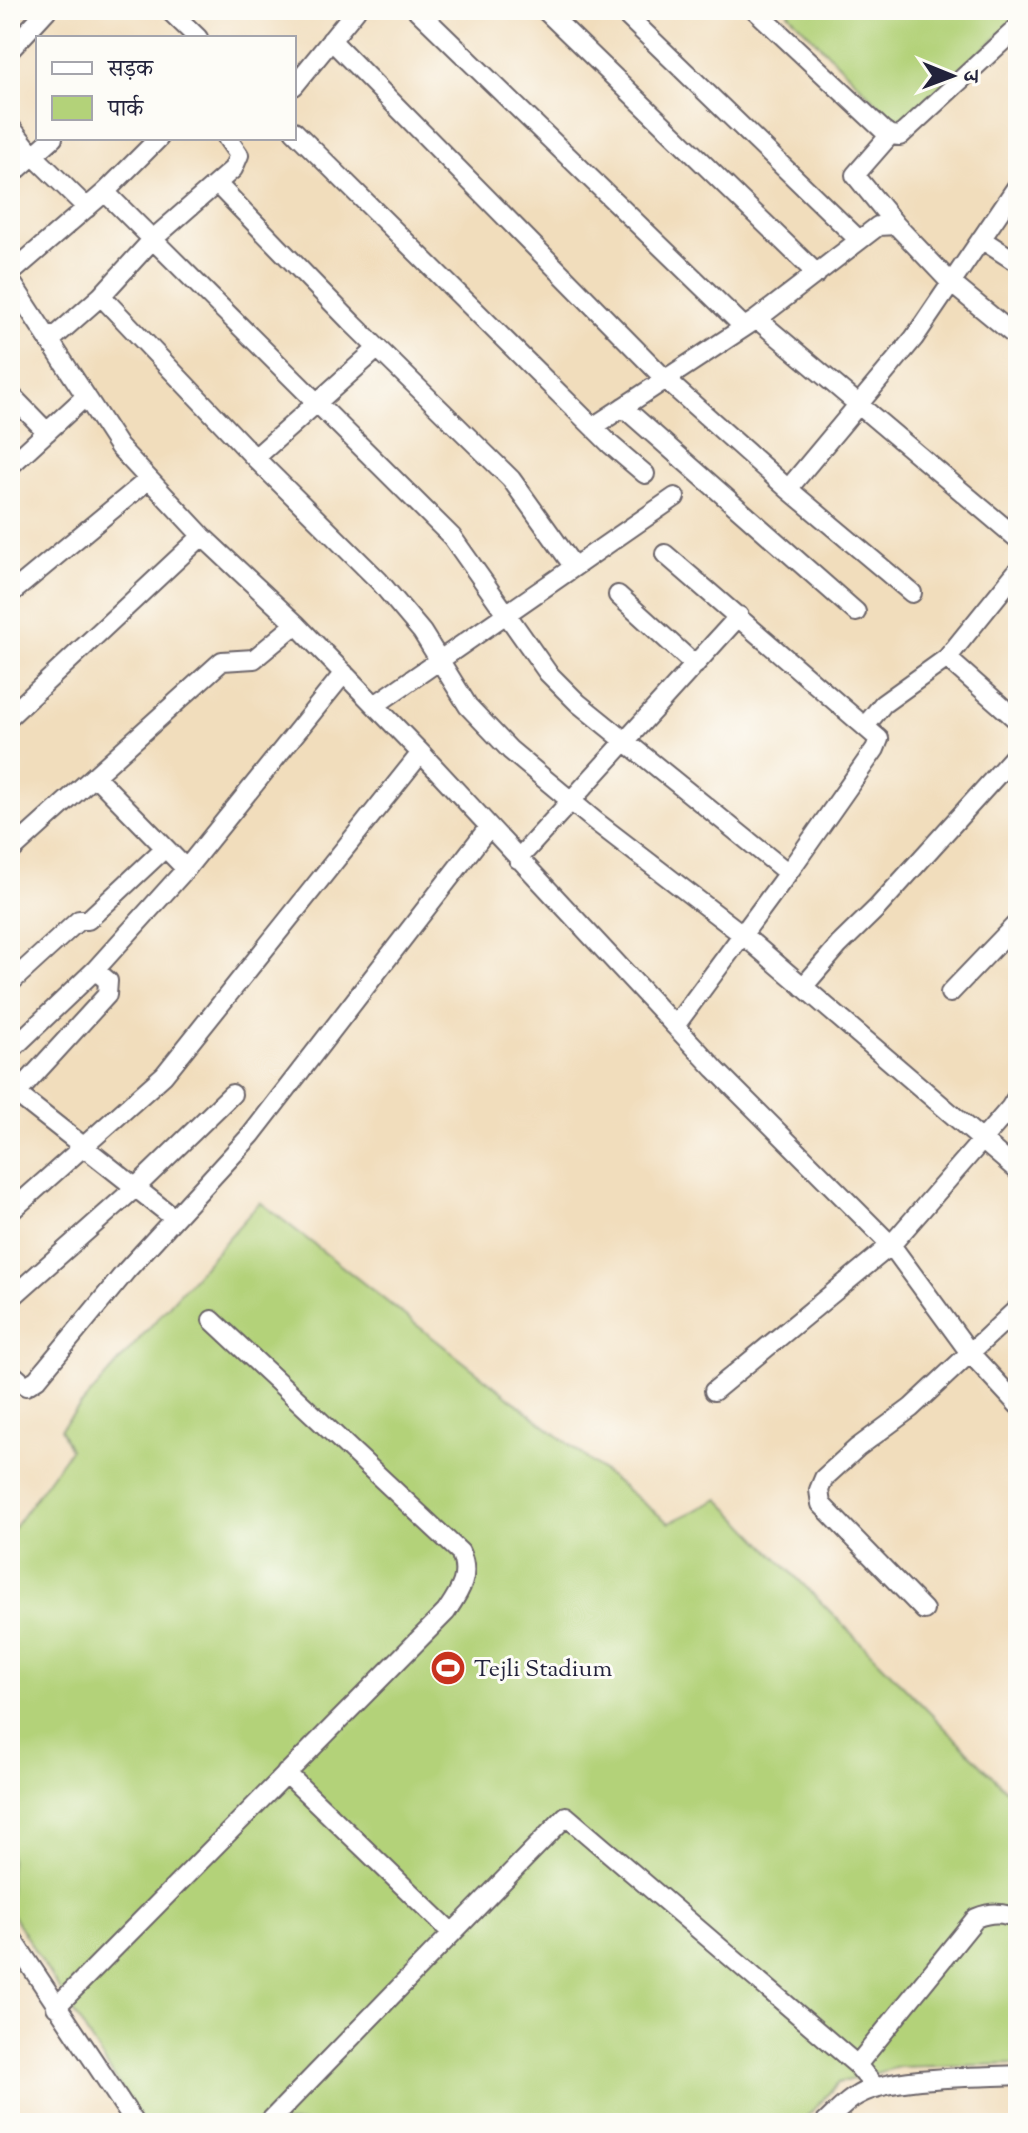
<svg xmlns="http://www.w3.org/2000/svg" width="1028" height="2133" font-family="'Sorts Mill Goudy','Noto Serif Devanagari',serif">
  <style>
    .green { fill: #b3d279; stroke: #6a7a5a; stroke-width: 2 }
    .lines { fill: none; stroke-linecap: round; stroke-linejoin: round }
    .minor-casing { stroke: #6a6368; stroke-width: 22 }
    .minor { stroke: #fff; stroke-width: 18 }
    .labels { text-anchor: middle; stroke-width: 6; stroke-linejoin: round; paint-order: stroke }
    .poi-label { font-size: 24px; fill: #22223b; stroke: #fdfcf7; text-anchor: start }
  </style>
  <rect width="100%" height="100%" fill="#fdfcf7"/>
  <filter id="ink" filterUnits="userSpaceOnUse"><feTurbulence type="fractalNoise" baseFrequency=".0125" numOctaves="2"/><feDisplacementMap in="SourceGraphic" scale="16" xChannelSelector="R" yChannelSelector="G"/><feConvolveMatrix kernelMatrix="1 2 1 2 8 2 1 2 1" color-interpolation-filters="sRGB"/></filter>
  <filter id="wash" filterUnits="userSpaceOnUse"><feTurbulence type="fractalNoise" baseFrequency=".006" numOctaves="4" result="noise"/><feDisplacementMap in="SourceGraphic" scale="32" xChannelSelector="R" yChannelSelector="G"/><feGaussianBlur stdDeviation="1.8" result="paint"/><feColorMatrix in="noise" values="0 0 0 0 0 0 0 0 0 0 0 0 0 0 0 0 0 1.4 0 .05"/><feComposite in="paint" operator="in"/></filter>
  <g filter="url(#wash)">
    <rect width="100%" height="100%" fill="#f1ddbc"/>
    <path class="green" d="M791,10h227v8l-119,107 -111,-112z
      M260,1202l409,321 50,-24 299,303v262l-119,3 -61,16 -37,40h-658l-133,-212v-378l60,-83 -10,-21z"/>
  </g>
  <g filter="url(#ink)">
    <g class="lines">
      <defs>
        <path id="minor" d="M169,10l29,28
          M417,10l327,317
          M545,10l272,264
          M621,10l238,230
          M755,10l128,120 7,5 10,1 118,-109
          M331,40l334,339 123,110 124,104
          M10,50l37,-40
          M294,86l62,-76
          M10,126l24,30 53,52
          M294,131l317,314 34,29
          M890,135l-35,40 41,50
          M10,176l43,-38
          M217,184l135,139 159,156 63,88
          M105,192l347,345 96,136 30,30 210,170
          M981,239l37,24
          M10,274l95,-82 54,-54
          M10,280l109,167 83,89 94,88 125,129 294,316 176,176 79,108 48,52
          M101,296l154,162 124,123 43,51 46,74 42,44 85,71 148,114 275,236
          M757,319l261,220
          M50,341l51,-45 52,-57 80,-70 6,-14 -12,-17
          M10,394l37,38
          M623,407l233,205
          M593,427l164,-108 121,-93 18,-1 55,58 67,55
          M255,458l123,-110
          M10,466l76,-70
          M788,489l126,-151 104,-153
          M665,554l214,185 -4,10 -87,124 -113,153
          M10,594l139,-115
          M618,595l77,70
          M947,658l71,63
          M375,705l300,-208
          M10,716l192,-180
          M866,725l17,-21 64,-46 71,-88
          M95,776l91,93
          M10,852l212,-191 32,-2 42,-35
          M518,859l221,-243
          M10,983l69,-63h9l77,-72
          M803,987l36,-42 38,-37 141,-156
          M950,993l68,-71
          M10,1051l85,-81 91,-101 158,-196
          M17,1094l157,124
          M10,1101l97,-106 1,-14 -13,-11
          M10,1212l154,-137 257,-322
          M10,1299l125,-111 97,-94
          M10,1372l16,14 11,-7 89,-108 125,-136 238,-308
          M714,1391l177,-146 119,-137 8,-13
          M924,1610l-103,-106 -2,-14 5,-12 33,-30 54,-40 107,-100
          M286,1773l165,159
          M10,1935l125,188
          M56,2007l390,-395c14,-21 25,-36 14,-60l-248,-232
          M857,2065l119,-147c15,-6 27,-6 42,1
          M268,2123l298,-307 291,249 19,23
          M825,2123c10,-9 21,-22 33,-28 32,-19 121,-18 160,-20"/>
      </defs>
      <use href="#minor" class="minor-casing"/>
      <use href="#minor" class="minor"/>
    </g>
  </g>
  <defs>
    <symbol id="stadium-disc" viewBox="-11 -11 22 22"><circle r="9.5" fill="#c8321e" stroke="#fdfcf7"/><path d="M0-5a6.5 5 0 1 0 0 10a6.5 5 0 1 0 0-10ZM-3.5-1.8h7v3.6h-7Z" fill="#fff"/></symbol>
  </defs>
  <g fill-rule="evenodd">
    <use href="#stadium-disc" x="428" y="1648" width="40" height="40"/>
  </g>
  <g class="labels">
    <g class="poi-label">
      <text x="474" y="1676">Tejli Stadium</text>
    </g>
  </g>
  <rect width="1028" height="2133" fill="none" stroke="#fdfcf7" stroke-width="40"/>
  <rect x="36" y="36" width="260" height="104" fill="#fdfcf7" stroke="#a5a5ac" stroke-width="2"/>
  <rect x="52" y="62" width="40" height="12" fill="#ffffff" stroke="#a5a5ac" stroke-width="2"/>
  <text x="108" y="76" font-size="24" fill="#22223b">सड़क</text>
  <rect x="52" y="96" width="40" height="24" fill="#b3d279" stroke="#a5a5ac" stroke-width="2"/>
  <text x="108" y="116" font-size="24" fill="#22223b">पार्क</text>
  <g transform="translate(952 76) rotate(91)" stroke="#fdfcf7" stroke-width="6" paint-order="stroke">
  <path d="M0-6L14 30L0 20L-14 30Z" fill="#22223b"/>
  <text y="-12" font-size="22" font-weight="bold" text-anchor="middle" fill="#22223b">उ</text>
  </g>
</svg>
